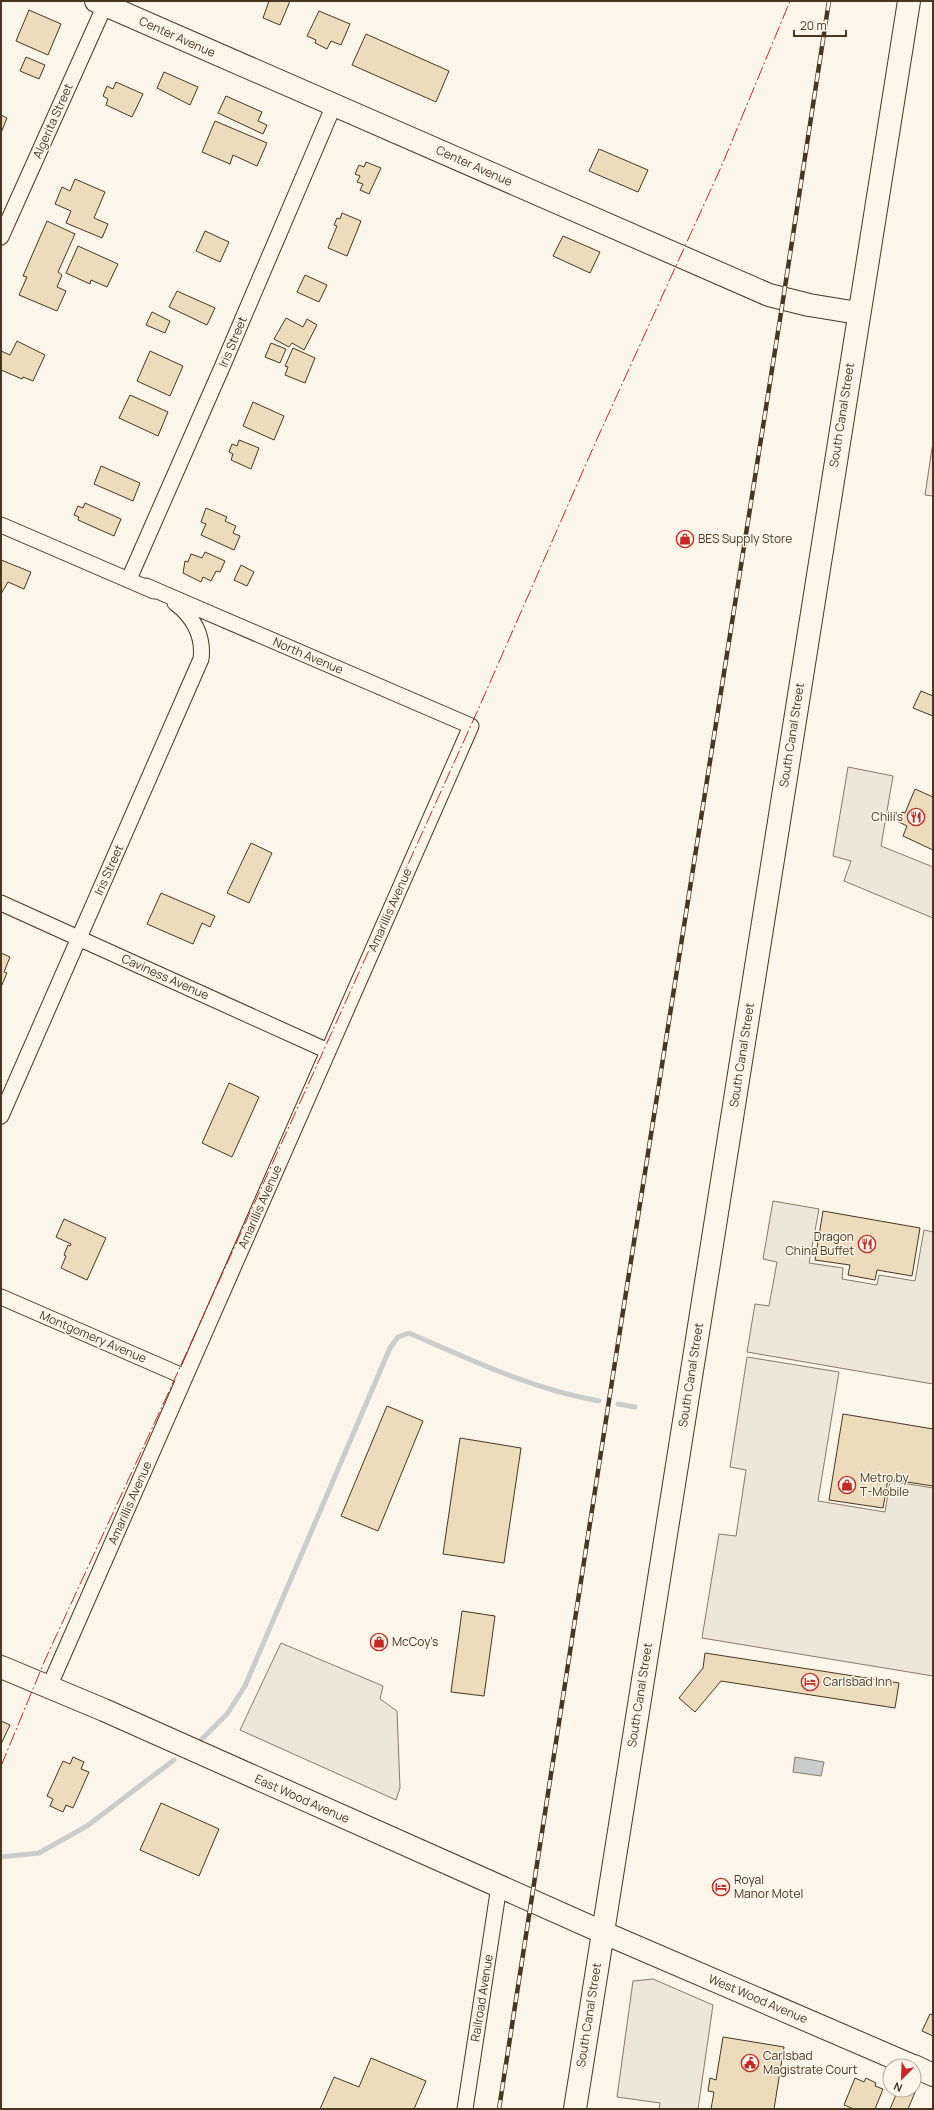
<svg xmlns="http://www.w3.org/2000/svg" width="934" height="2110" font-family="Manrope,sans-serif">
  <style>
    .parking { fill: #ede7d9; stroke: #887966 }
    .water { fill: #c9cecd; stroke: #887966 }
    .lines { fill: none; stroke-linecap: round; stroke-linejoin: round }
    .stream { stroke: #c9cecd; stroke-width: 5 }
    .building { fill: #ecdcbc; stroke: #4a3520 }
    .street-casing { stroke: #4a3520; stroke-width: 17 }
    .secondary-casing { stroke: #4a3520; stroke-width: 24 }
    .highway-casing { stroke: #4a3520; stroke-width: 24 }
    .street { stroke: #fbf6e9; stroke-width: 15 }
    .secondary { stroke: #fbf6e9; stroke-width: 22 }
    .highway { stroke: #fbf6e9; stroke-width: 22 }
    .rail-casing { stroke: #4a3520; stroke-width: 4.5 }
    .rail { stroke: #fbf6e9; stroke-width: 3; stroke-dasharray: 9; stroke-linecap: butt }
    .power { stroke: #c62828; stroke-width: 1; stroke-dasharray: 14 3 2 3; stroke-linecap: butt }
    .labels { text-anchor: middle; stroke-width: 3; stroke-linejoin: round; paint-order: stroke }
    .street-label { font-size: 12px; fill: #4a3520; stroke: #fbf6e9 }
    .poi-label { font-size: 12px; fill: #4a3520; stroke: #fbf6e9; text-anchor: start }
  </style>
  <rect width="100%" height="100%" fill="#fbf6e9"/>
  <path class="parking" d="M933,442v54l-8,-1z
    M848,767l45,9 -12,70 52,21v51l-89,-37 7,-20 -18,-5z
    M773,1201l46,8 -10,54 34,5 -1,11 35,6 2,-10 36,6 9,-51 9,2v152l-186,-32 8,-48 14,2 8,-44 -14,-3z
    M747,1357l92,15 -21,129 67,11 5,-31 43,7v188l-231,-38 17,-104 17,2 10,-66 -16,-3z
    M281,1643l102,43 -3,13 17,12 3,77 -4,12 -156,-70z
    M653,1979l60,26 -15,104h-39l1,-6 -43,-6 16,-116z"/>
  <path class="water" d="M795,1757l29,5 -3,14 -28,-4z"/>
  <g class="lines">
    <path class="stream" d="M618,1404l17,3
      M200,1741l27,-27 18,-28 145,-338 8,-11 11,-4c62,27 123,56 190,68
      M1,1857l38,-4 48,-27 87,-66"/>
  </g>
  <path class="building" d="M269,1h21l-10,24 -17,-7z
    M29,10l32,14 -13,31 -32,-14z
    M319,11l31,13 -9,21 -10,-4 -4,8 -12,-6 1,-3 -9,-4z
    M366,34l83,37 -13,31 -84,-37z
    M26,57l19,8 -6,14 -19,-8z
    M164,72l34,15 -8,18 -33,-17z
    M116,82l27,12 -11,23 -26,-12 2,-6 -5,-3 4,-10 6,3z
    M226,96l36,16 -4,9 9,4 -4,9 -45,-21z
    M1,115l6,3 -6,15z
    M215,121l52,22 -10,23 -24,-11 -3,9 -28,-12z
    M599,149l49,21 -10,22 -49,-21z
    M366,162l15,6 -12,26 -9,-4 3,-6 -6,-2 3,-6 -5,-2 4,-9 5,2z
    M75,179l30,13 -11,26 14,6 -6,14 -36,-15 5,-12 -16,-7 7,-17 8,4z
    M342,213l19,8 -14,35 -19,-8 9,-22 -3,-1 3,-7 3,1z
    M47,221l28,13 -17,38 4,3 -5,12 9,4 -9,20 -38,-16 8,-18 -4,-1z
    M205,231l24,11 -9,20 -24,-11z
    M563,236l37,16 -10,21 -37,-17z
    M78,246l40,18 -11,23 -16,-7 -1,4 -24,-11z
    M305,275l22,10 -8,17 -22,-10z
    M177,291l38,17 -8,17 -38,-18z
    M152,312l18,9 -5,12 -19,-8z
    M286,318l17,9 4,-8 10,6 -13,25 -12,-7 -3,4 -15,-8z
    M17,341l28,14 -12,26 -10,-4 -1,2 -21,-9v-19l9,4z
    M271,343l15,6 -6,14 -15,-6z
    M293,348l22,10 -10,25 -20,-8 3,-8 -3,-1z
    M150,351l33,15 -13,30 -33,-15z
    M130,395l38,17 -10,24 -39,-18z
    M253,402l31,14 -10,24 -31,-14z
    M239,440l20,8 -8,21 -20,-9 2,-6 -4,-2 3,-8 5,2z
    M101,466l39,17 -7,18 -39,-17z
    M85,503l36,16 -7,17 -36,-16 1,-3 -5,-2 4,-9 5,2z
    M206,508l21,9 -2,4 11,5 -3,7 7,3 -6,14 -33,-15 5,-11 -5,-2z
    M205,552l20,9 -5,11 -4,-1 -5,10 -8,-4 -2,5 -18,-9 2,-12 3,1 3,-8 11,4z
    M1,560l30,12 -7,17 -16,-7 -7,12z
    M241,565l13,7 -7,14 -13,-6z
    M921,691l12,5v20l-20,-8z
    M915,789l18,8v53l-30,-14 4,-10 -10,-5 5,-9 3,1z
    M251,843l21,10 -23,50 -22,-10z
    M161,893l54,23 -5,11 -8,-4 -9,21 -46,-20z
    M1,953l9,4 -6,15 3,1 -6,14z
    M229,1083l30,14 -27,60 -30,-14z
    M823,1211l97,17 -8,48 -35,-6 -2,10 -27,-5 2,-10 -35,-5z
    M64,1219l42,19 -19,42 -26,-12 5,-12 -2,-1 4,-10 2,1 1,-2 -15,-7z
    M387,1406l36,15 -45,110 -37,-15z
    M843,1414l90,15v57l-45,-7 -5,29 -54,-8z
    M460,1438l61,10 -17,115 -61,-9z
    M462,1611l33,5 -11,80 -33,-4z
    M705,1653l194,30 -4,25 -174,-27 -26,31 -16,-14 24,-30z
    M1,1721l9,4 -9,19z
    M73,1757l11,5 -3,7 8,3 -16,36 -7,-3 -3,7 -13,-6 3,-7 -6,-3 16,-35 7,3z
    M161,1803l58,26 -20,47 -59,-26z
    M930,2014l3,1v21l-11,-5z
    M723,2037l61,10 -10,62h-63l3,-17 -6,-1 2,-13 6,2z
    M371,2058l55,23 -12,28h-94l14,-32 25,10z
    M855,2078l9,4 2,-4 10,5 -1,3 8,3 -8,20h-21l-10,-4z
    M914,2089l2,1 -8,19h-18l8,-19z"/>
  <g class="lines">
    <defs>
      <path id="street" d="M1,237l104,-232
        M1,525l153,66
        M129,579l94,-214 111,-260
        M1,903l327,148
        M1,1116l200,-457c3,-23 -8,-43 -26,-56
        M1,1297l184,80
        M49,1687l422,-961 -325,-140
        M465,2109l34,-223"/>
      <path id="secondary" d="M96,1l673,294 40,10 49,8
        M1,1667l103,43 498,222 311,134
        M914,2066l19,9"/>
      <path id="highway" d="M575,2109l334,-2108"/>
    </defs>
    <use href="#street" class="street-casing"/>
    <use href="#secondary" class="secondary-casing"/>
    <use href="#highway" class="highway-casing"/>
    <use href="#street" class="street"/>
    <use href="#secondary" class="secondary"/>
    <use href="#highway" class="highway"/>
    <defs>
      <path id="rail" d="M499,2109l116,-747 168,-1062 46,-299"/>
    </defs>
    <use href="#rail" class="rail-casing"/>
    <use href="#rail" class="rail"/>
    <path class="power" d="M1,1766l44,-106 121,-262 311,-686 120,-273 125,-274 68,-164"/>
  </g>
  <defs>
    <symbol id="shop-ring" viewBox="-11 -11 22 22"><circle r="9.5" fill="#fbf6e9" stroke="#c62828" stroke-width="1.5"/><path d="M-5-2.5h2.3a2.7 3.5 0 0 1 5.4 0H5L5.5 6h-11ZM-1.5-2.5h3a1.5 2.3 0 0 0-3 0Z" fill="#c62828"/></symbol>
    <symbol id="restaurant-ring" viewBox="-11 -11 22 22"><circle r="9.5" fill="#fbf6e9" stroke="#c62828" stroke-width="1.5"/><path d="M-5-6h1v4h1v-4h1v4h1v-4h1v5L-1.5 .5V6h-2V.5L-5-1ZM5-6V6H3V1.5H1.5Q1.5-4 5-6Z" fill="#c62828"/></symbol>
    <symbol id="hotel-ring" viewBox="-11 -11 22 22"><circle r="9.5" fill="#fbf6e9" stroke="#c62828" stroke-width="1.5"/><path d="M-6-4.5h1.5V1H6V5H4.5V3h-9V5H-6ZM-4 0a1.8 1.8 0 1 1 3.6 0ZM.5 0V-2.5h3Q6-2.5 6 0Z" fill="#c62828"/></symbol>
    <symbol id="civic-ring" viewBox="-11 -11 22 22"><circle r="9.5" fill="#fbf6e9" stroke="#c62828" stroke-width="1.5"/><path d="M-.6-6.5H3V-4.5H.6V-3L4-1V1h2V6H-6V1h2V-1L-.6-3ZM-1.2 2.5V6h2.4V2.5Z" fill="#c62828"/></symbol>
  </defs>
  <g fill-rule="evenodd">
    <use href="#shop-ring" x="675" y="529" width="20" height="20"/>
    <use href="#restaurant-ring" x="906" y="807" width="20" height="20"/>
    <use href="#restaurant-ring" x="857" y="1234" width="20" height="20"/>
    <use href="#shop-ring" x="837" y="1475" width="20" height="20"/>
    <use href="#shop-ring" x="369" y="1632" width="20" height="20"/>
    <use href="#hotel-ring" x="800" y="1672" width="20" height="20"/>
    <use href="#hotel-ring" x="711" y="1877" width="20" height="20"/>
    <use href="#civic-ring" x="740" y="2053" width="20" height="20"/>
  </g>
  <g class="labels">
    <g class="street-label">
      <text transform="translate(177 37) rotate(24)" y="4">Center Avenue</text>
      <text transform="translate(53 121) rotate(-66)" y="4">Algerita Street</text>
      <text transform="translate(474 166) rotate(24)" y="4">Center Avenue</text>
      <text transform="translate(233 342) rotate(-67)" y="4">Iris Street</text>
      <text transform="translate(842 415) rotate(-81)" y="4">South Canal Street</text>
      <text transform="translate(308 656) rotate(23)" y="4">North Avenue</text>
      <text transform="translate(792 735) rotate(-81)" y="4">South Canal Street</text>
      <text transform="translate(109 870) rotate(-66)" y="4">Iris Street</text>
      <text transform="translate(390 910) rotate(-66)" y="4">Amarillis Avenue</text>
      <text transform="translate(165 977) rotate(24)" y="4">Caviness Avenue</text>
      <text transform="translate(742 1055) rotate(-81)" y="4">South Canal Street</text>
      <text transform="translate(260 1207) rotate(-66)" y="4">Amarillis Avenue</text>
      <text transform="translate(93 1337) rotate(23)" y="4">Montgomery Avenue</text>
      <text transform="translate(691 1375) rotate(-81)" y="4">South Canal Street</text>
      <text transform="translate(130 1503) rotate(-66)" y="4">Amarillis Avenue</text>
      <text transform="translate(640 1695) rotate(-81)" y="4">South Canal Street</text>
      <text transform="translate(302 1799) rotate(24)" y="4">East Wood Avenue</text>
      <text transform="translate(482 1998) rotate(-81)" y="4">Railroad Avenue</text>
      <text transform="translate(758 1999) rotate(23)" y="4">West Wood Avenue</text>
      <text transform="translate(589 2015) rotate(-81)" y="4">South Canal Street</text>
    </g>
    <g class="poi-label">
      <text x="698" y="543">BES Supply Store</text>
      <text x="903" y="821" text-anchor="end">Chili's</text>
      <text x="854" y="1241" text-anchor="end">Dragon<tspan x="854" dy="14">China Buffet</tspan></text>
      <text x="860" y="1482">Metro by<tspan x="860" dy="14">T-Mobile</tspan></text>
      <text x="392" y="1646">McCoy's</text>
      <text x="823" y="1686">Carlsbad Inn</text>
      <text x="734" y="1884">Royal<tspan x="734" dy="14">Manor Motel</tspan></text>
      <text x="763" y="2060">Carlsbad<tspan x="763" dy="14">Magistrate Court</tspan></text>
    </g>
  </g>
  <rect width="934" height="2110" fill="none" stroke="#4a3520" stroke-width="4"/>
  <g transform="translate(902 2078) rotate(204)"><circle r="19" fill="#fbf6e9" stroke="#b4a999"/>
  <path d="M0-3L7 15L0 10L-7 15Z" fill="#c62828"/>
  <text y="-6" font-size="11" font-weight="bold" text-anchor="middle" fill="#4a3520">N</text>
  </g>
  <path d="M794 30v6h52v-6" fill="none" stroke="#4a3520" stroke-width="2"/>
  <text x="800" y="30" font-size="12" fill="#4a3520" stroke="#fbf6e9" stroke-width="3" paint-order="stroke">20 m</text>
</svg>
